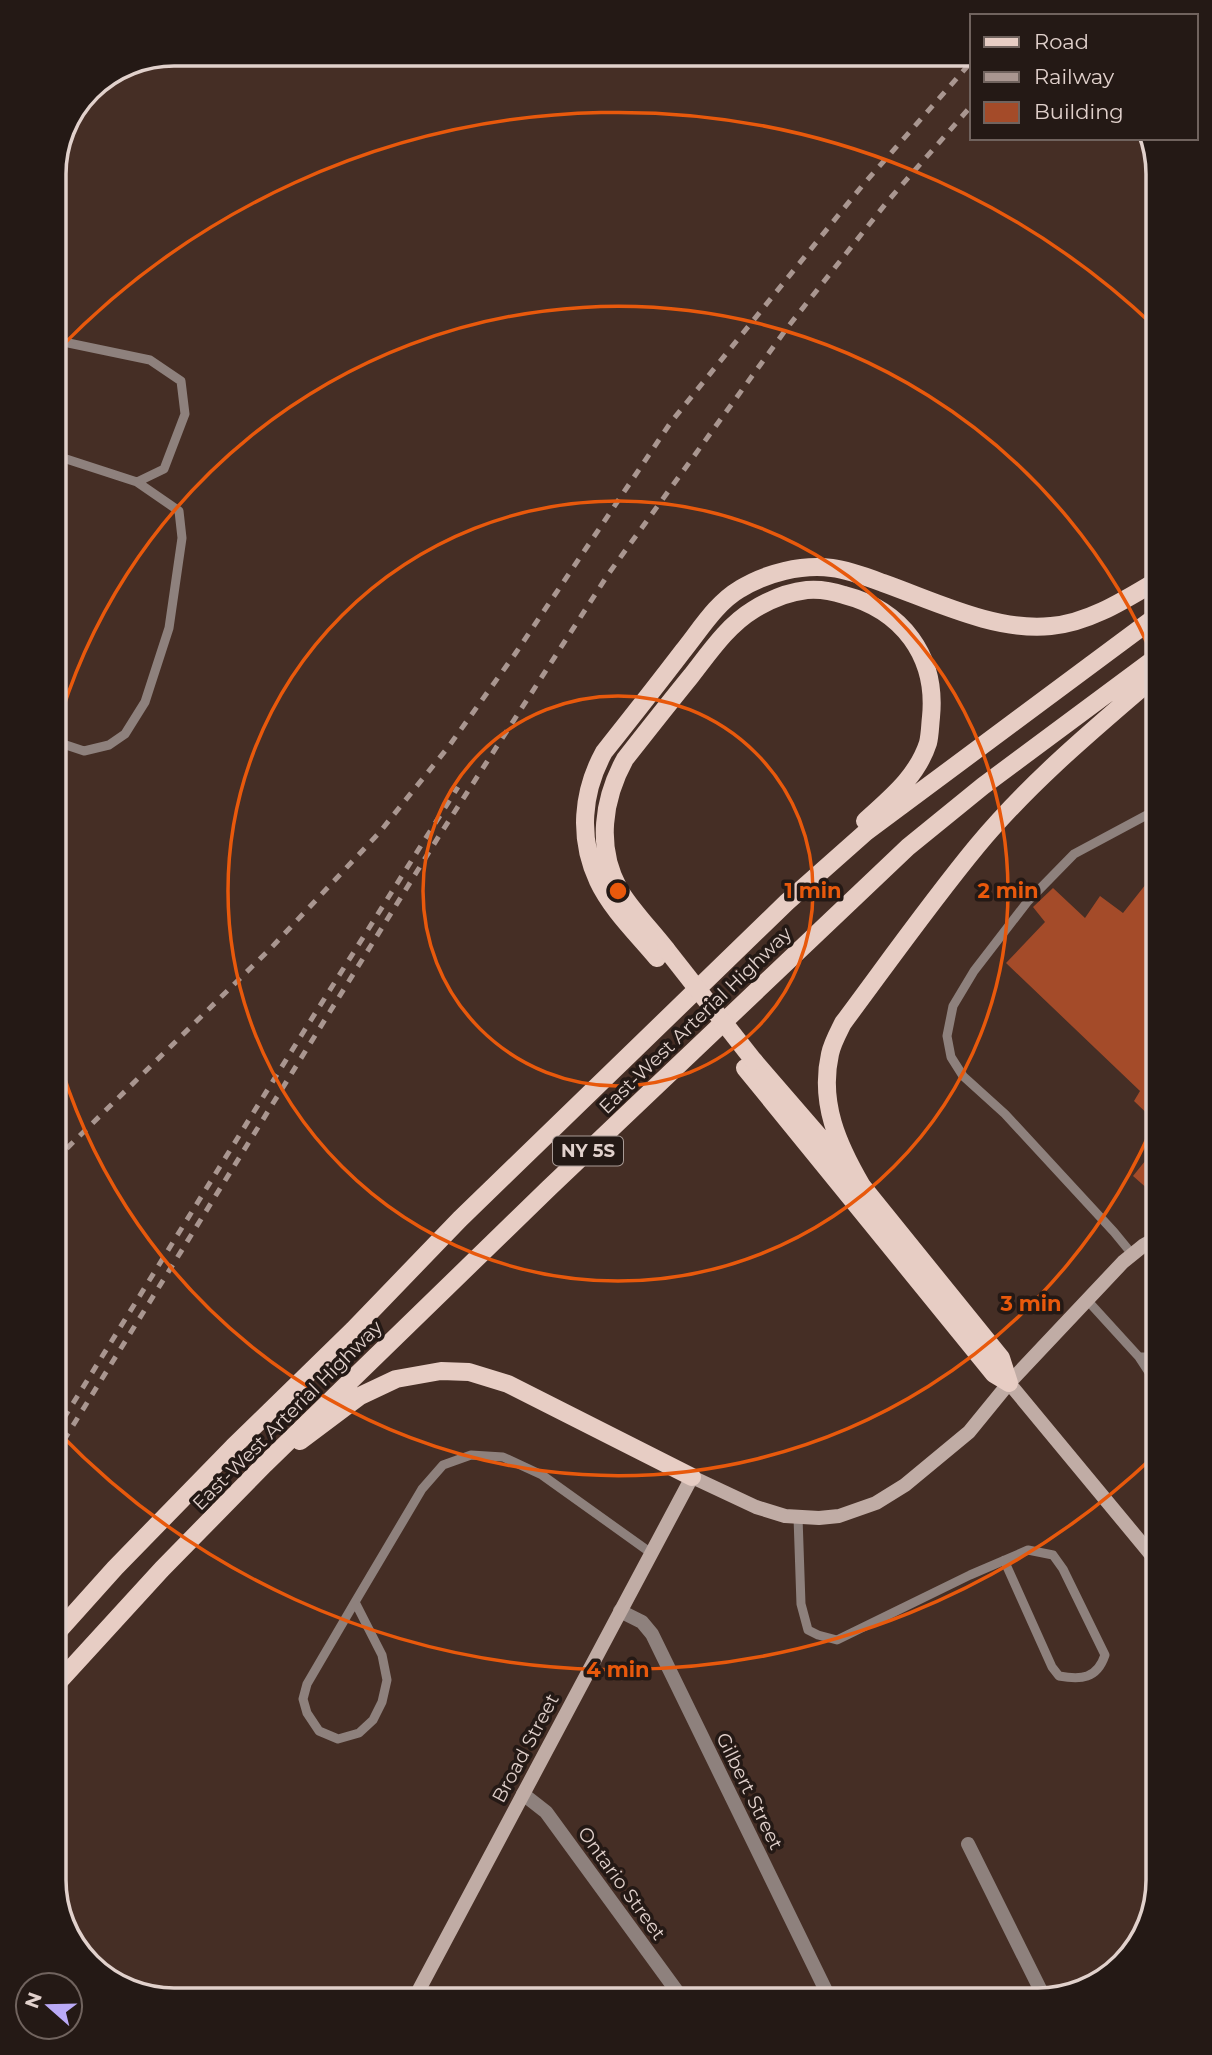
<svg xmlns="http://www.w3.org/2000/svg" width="1212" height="2055" font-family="Montserrat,sans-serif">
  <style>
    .building { fill: #a44b29 }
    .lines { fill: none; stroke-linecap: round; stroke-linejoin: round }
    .lane { stroke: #8e817d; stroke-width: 9 }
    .street { stroke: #8e817d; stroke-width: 14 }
    .secondary { stroke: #c0aca5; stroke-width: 14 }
    .primary { stroke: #e7cdc4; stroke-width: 18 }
    .rail { stroke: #a99690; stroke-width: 5; stroke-dasharray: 9 9; stroke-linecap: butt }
    .primary-bridge { stroke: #e7cdc4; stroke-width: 18 }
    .ring { fill: none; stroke: #e8590c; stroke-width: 3.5 }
    .labels { text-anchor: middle; stroke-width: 7; stroke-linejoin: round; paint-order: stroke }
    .shield { fill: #241915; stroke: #a89a95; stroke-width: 2 }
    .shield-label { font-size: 18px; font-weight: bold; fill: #e1d1cc }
    .street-label { font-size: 19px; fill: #e1d1cc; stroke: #241915 }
    .rim { fill: none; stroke: #e1d1cc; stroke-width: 3.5 }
    .centre { fill: #e8590c; stroke: #241915; stroke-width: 3.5 }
    .ring-label { font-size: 21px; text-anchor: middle; font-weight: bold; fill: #e8590c; stroke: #241915; stroke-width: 7; stroke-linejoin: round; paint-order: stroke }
  </style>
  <rect width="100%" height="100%" fill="#452e25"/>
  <path class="building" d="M1146,884l12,10v230l-24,-23 6,-10 -134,-128 39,-41 -12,-15 20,-19 32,30 15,-22 23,17z
    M1158,1145v53l-25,-22z"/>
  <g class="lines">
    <path class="lane" d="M54,455l83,27 27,-13 21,-55 -4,-33 -31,-21 -96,-20
      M54,741l30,10 25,-6 16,-11 20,-32 24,-74 13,-90 -3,-27 -42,-29
      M1132,1254l-18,-22 -109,-118 -42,-38 -12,-19 -4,-21 6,-30 21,-35 54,-70 46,-47 84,-45
      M1087,1300l52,57 19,29
      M1139,1357h19
      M798,1517l3,87 7,26 10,5 19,5 133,-65 58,-25 25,5 10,14 42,86c-8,24 -24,25 -46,21l-7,-9 -48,-107
      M355,1602l27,53 5,25 -5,22 -9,18 -14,13 -21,6 -19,-8 -12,-18 -4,-14 4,-15 48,-82 67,-113 21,-24 28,-10 32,2 39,18 109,78"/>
    <path class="street" d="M620,1611l22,11 10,12 179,367
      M523,1794l23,18 138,189
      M968,1844l77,155"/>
    <path class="secondary" d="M1009,1383l149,180
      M413,2001l279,-524 64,30 29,9 34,2 20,-2 37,-13 29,-18 64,-53 40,-49 114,-121 21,-17 14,-8"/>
    <path class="primary" d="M666,949c-14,-18 -37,-42 -47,-60 -23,-42 -16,-90 6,-130 22,-28 44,-56 66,-83 18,-23 37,-51 62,-66 16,-10 35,-18 54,-20 13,-1 25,1 37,5 58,15 93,61 87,122 -1,9 -1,18 -3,26 -11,34 -38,55 -63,78
      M657,958c-20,-24 -46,-49 -59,-77 -20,-43 -16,-89 6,-129 27,-34 53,-67 79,-101 17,-21 33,-48 57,-62 26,-16 62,-25 92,-21 17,2 35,9 51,15 51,18 113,49 168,43 38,-3 75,-27 107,-46
      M754,1061l108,125 139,172 8,25
      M745,1068l249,306 15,9
      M862,1186c-24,-41 -43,-83 -32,-132 2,-10 8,-21 13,-31 44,-59 87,-120 134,-177 53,-64 118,-118 181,-172
      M300,1441l60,-45 36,-17 45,-8 28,1 39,12 184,93
      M54,1636l61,-68 118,-121 120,-117 107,-111 327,-317 79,-70 292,-217
      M54,1687l108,-118 103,-105 284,-276 359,-341 75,-61 175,-130"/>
    <path class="rail" d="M54,1161l218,-214 107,-114 70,-87 66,-92 156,-232 191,-236 110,-125
      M54,1434l250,-403 154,-244
      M54,1456l385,-620 170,-263 178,-245 100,-126 85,-97"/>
    <path class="primary-bridge" d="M666,949l88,112"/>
  </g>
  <g class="ring">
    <circle cx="618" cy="891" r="195"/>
    <circle cx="618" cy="891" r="390"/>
    <path d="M1158 1114A584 584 0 0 1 55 1047M55 735A584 584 0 0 1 1158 668"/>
    <path d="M1154 1456A779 779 0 0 1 58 1432M58 350A779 779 0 0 1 1154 326"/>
  </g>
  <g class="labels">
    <rect class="shield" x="553" y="1136.5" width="70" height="29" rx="5"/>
    <g class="shield-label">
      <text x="588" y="1157">NY 5S</text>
    </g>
    <g class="street-label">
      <text transform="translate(695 1020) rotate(-44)" y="7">East-West Arterial Highway</text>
      <text transform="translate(287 1415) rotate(-45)" y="7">East-West Arterial Highway</text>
      <text transform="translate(525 1748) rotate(-62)" y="7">Broad Street</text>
      <text transform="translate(750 1791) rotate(64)" y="7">Gilbert Street</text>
      <text transform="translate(622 1883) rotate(54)" y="7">Ontario Street</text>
    </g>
  </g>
  <path d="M0 0H1212V2055H0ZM174 66H1038A108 108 0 0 1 1146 174V1880A108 108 0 0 1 1038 1988H174A108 108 0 0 1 66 1880V174A108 108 0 0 1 174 66Z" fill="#241915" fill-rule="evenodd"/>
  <path class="rim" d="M174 66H1038A108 108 0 0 1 1146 174V1880A108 108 0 0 1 1038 1988H174A108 108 0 0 1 66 1880V174A108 108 0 0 1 174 66Z"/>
  <circle cx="618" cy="891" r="10" class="centre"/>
  <g class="ring-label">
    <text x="813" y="898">1 min</text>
    <text x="1008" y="898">2 min</text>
    <text x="1031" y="1311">3 min</text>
    <text x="618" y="1677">4 min</text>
  </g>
  <rect x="970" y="14" width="228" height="126" fill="#241915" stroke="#70635e" stroke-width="2"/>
  <rect x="984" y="37" width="35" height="10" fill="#e7cdc4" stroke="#70635e" stroke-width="2"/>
  <text x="1034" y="49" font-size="21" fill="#e1d1cc">Road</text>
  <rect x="984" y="72" width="35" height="10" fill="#a99690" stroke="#70635e" stroke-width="2"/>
  <text x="1034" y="84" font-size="21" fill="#e1d1cc">Railway</text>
  <rect x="984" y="102" width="35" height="21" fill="#a44b29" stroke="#70635e" stroke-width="2"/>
  <text x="1034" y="119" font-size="21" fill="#e1d1cc">Building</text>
  <g transform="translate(49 2006) rotate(290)"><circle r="33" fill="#241915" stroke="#70635e" stroke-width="2"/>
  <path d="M0-5L12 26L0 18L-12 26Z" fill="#baaaf6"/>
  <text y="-10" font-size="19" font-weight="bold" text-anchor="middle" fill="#e1d1cc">N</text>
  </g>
</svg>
